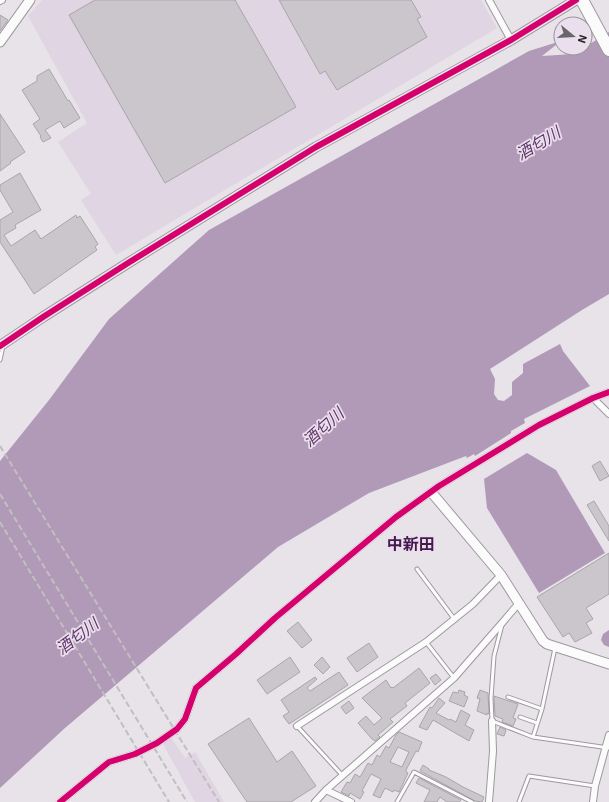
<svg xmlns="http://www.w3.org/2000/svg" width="609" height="802" font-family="'Exo 2','Noto Sans JP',sans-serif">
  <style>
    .built { fill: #e0d5e2 }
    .water { fill: #b19ab7 }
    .building { fill: #cbc6cc; stroke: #a9a5aa; fill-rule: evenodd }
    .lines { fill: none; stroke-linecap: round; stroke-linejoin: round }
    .lane-casing { stroke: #9d999e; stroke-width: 5 }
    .street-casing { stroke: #9d999e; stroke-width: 8 }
    .secondary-casing { stroke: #9d999e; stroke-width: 11 }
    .highway-casing { stroke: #9d999e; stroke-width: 14 }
    .lane { stroke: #fcfbfc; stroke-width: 3 }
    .street { stroke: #fcfbfc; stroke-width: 6 }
    .secondary { stroke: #fcfbfc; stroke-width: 9 }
    .highway { stroke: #fcfbfc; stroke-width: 12 }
    .rail { stroke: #c1bfc1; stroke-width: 2; stroke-dasharray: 6 3; stroke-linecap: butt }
    .cycleway-casing { stroke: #eadfec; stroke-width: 8 }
    .cycleway { stroke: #d6006c; stroke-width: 6 }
    .labels { text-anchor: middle; stroke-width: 3.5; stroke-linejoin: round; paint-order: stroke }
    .water-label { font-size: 16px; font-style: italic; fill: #61376a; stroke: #eadfec }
    .neighbourhood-label { font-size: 16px; font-weight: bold; fill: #441a4e; stroke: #eadfec }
  </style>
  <rect width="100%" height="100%" fill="#e8e2e9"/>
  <path class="built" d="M42,0h439l16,28 -381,227 -35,-55 10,-6 -33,-52 29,-19 -59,-107z
    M170,736l15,22 10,-6 29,50h-29l-32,-58 1,-4z"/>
  <path class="water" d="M609,32v262l-27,16 -92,59 5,10 -1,15 4,6 6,1 8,-6v-13l11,-9v-9l37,-20 3,7 27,35 -66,33 1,4 -14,8v2l-36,23 -1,-2 -7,4 -1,-2 -97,37 -91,54 -213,181 -65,60v-327l49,-61 60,-81 100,-89 320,-179 32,-10 -19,15 31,-2 12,-6v-1z
    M527,453l29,17 49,83 -66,40 -52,-85 -3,-29z
    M609,630v17l-5,-2 -3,-5 2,-6z"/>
  <path class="building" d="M95,0h140l61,107 -131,76 -96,-168z
    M279,0h132l10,17 -4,2 10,18 -90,53 -12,-19 -5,3z
    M0,15l8,5 -8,11z
    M49,69l19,32 1,-1 11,18 -16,10 -4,-7 -15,9 6,8 -8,4 -3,-5 1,-1 -8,-12 7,-5 -18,-29 15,-9v-5z
    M0,114l25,38 -15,10 1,1 -11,8z
    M20,173l21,37 -26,15 1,3 -12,7 7,11 24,-16 6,9 35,-24 1,3 3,-2 18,28 -3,3 2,3 -63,44 -34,-52v-22l13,-8 -13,-22v-5z
    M600,461l9,15 -9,5 -8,-15z
    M594,501l15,25v15l-22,-36z
    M609,553v41l-23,14 7,11 -7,4 6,10 -17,9 -6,-9 -6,4 -26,-40z
    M298,622l14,18 -10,8 -15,-17z
    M369,643l9,14 -21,15 -10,-14z
    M290,657l10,15 -33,22 -10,-14z
    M322,657l8,10 -7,7 -9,-9z
    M419,668l11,15 -25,20 2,3 -17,13 3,3 -15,13 2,2 -5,4 -3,-2 -14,-16 8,-7 8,9 8,-7 -20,-20 24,-18 5,8 1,-1 1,1z
    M339,672l9,13 -59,39 -6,-8 6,-4 -8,-12 34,-23 2,2 -10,9 3,3z
    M436,674l5,6 -6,5 -5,-7z
    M459,690l6,2 -1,3 4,2 -4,10 -15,-6 4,-9 5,1z
    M480,690l8,3 1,21 -2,-1v2l-10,-4 3,-12 -3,-1z
    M494,696l24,8 -5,14 3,1 -3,7 -11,-4 1,-3 -8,-3z
    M439,698l6,5 -9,10 13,7 1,-1 6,3 5,-12 9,5 -5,10 9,5 -5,11 -36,-21 -6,10 -8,-3 11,-20 2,1z
    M349,701l5,7 -8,6 -5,-7z
    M249,718l28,44 15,-11 24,35 -25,16h-44l-39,-58z
    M500,727l6,3 -2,6 -7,-2z
    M399,732l23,10 -4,10 -2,-1 -10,19v2l2,1 -9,19 -5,-2 -1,2 -8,-4 -5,10 -7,-3 8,-16 -10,-5 -9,17 2,1 -4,7 -10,-6 -1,3 -8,-4 6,-10 3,1 5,-9 5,3 8,-14 4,2 5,-10 3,2 6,-11 3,2 7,-13zM398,747l11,5 -7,15 -12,-5z
    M423,765l6,4v1l17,7 17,10 21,10 -2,5 -7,-1 -55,-30z
    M419,778l42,22 -2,2h-12l-7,-5 -3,5h-13l6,-12 -14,-7z"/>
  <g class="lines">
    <defs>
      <path id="lane" d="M0,360l3,-14
        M417,569l38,51
        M502,625l-8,31 -3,42 1,23 41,16 76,11
        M426,642l28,36
        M508,697l34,12
        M520,717l17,6
        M297,726l45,49
        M533,737l9,-28 13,-61
        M397,802l17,-30 58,30
        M519,802l10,-26 66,10"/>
      <path id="street" d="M489,0l22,40
        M0,1l2,-1
        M593,398l16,16
        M297,726l129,-84 47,-38 28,-29
        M326,790l25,12
        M60,802l49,-40 26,-8 22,-11 20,-14 8,-10 11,-31 40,-34 39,-36 121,-101 43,-31 100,-61 54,-27 16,-6
        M315,802l11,-12 128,-112 48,-55 17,-20
        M489,802l4,-51 -1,-30
        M593,802l2,-16 14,-51"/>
      <path id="secondary" d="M0,42l30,-42
        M0,346l43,-29 85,-54 188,-116 195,-107 65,-40
        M432,493l69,82 42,66 4,3 62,20"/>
      <path id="highway" d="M582,0l27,50"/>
    </defs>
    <use href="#lane" class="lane-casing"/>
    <use href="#street" class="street-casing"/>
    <use href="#secondary" class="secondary-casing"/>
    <use href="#highway" class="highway-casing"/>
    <use href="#lane" class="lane"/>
    <use href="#street" class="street"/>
    <use href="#secondary" class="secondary"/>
    <use href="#highway" class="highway"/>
    <path class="rail" d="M0,446l219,356
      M0,494l187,308
      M0,522l169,280"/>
    <defs>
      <path id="cycleway" d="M0,346l43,-29 85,-54 188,-116 195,-107 65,-40
        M60,802l49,-40 26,-8 22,-11 20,-14 8,-10 11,-31 40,-34 39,-36 121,-101 43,-31 100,-61 54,-27 16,-6"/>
    </defs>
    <use href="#cycleway" class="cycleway-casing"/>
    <use href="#cycleway" class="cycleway"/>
  </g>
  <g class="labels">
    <g class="water-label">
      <text transform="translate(538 143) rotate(-31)" y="6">酒匂川</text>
      <text transform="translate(323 427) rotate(-42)" y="6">酒匂川</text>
      <text transform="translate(77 636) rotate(-37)" y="6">酒匂川</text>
    </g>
    <g class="neighbourhood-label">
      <text x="411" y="550">中新田</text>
    </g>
  </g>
  <g transform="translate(573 36) rotate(108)"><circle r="19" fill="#eadfec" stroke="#9b939d"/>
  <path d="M0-3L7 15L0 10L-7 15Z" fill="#69656a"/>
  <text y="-6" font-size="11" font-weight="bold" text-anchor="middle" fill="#252126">N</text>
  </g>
</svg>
